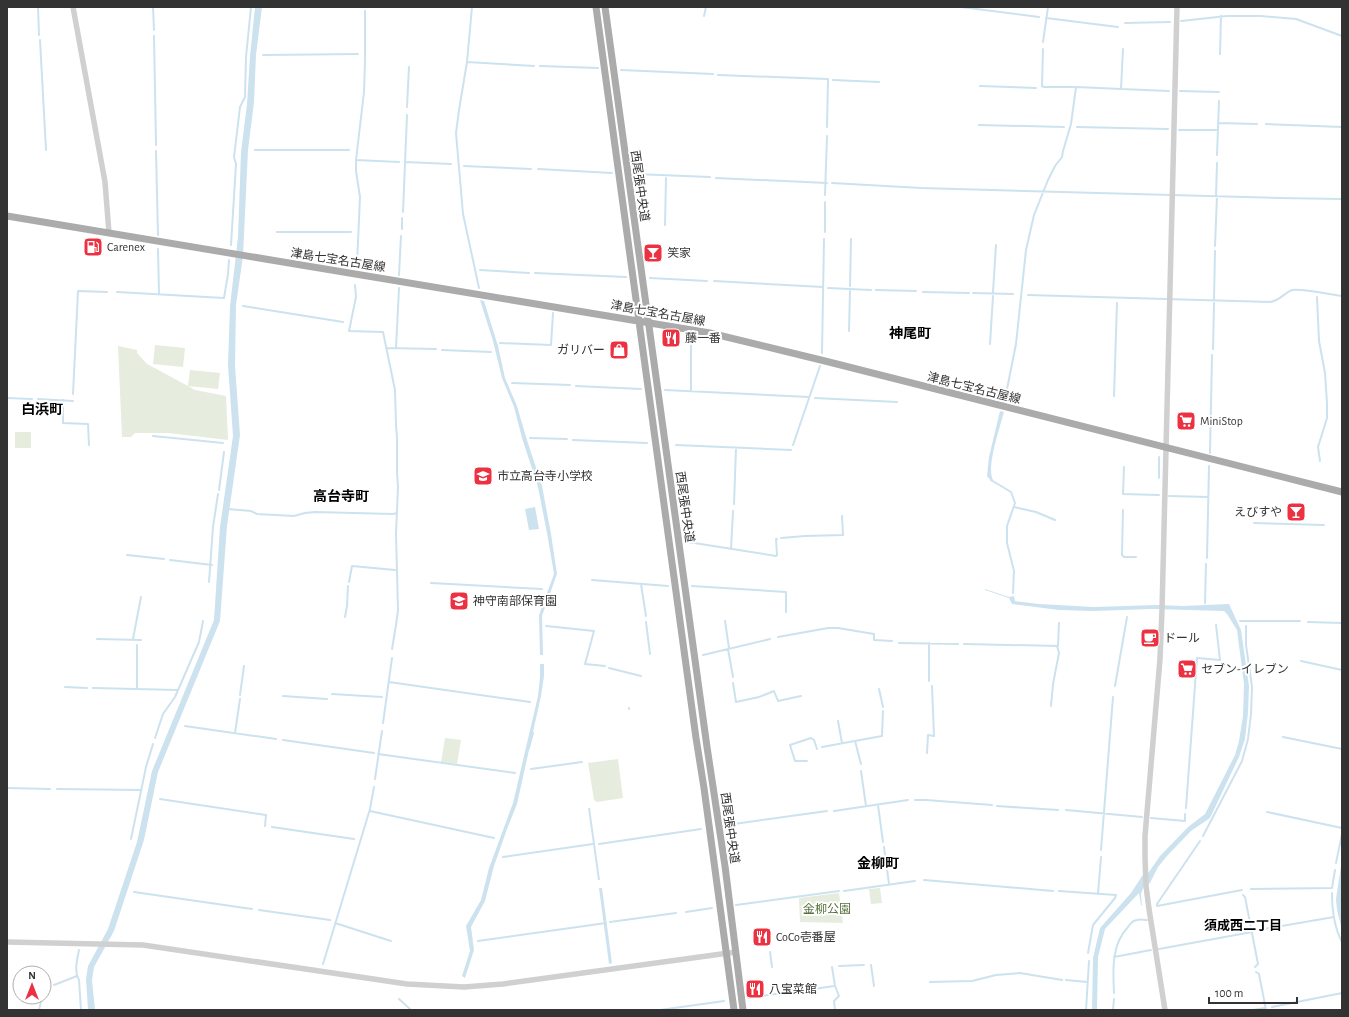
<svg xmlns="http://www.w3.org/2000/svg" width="1349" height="1017" font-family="'Alegreya Sans','Noto Sans JP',sans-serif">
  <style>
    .green { fill: #e6ecde }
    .water { fill: #cde2ef }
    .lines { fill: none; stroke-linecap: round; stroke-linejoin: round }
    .stream { stroke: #cde2ef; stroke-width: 2 }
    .minor { stroke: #d0d0d0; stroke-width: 5.5 }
    .major { stroke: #ababab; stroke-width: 7 }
    .labels { text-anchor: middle; stroke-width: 4; stroke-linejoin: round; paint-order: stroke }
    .street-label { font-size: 12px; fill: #333; stroke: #fff }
    .poi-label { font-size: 12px; fill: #333; stroke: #fff; text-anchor: start }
    .park-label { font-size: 12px; fill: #56713d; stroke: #fff }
    .neighbourhood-label { font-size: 13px; font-weight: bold; fill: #000; stroke: #fff }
    .quarter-label { font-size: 14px; font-weight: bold; fill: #000; stroke: #fff }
  </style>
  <rect width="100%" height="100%" fill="#fff"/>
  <path class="green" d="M155,345l30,3 -2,19 -30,-3z
    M118,346l19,4v3l10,11 41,22 2,-16 30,3 -2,16 -30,-3 7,4 31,6 2,44 -60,-7h-33l-4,4h-9z
    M15,432h16v16h-16z
    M445,738l16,2 -4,24 -16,-2z
    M618,759l5,39 -26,4 -3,-2 -6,-37z
    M880,888l2,15 -11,1 -2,-15z
    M839,893l4,30 -43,-1 -1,-24z"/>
  <path class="water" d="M255,7h7l-6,48 -2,47 -6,48 -5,106 -7,49 -1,61 5,69 -13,91 -7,95 -62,151 -14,68 -30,91 -20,36 -2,13 3,30h-7l-2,-31 2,-13 20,-37 29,-87 15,-71 62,-151 6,-93 13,-91 -5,-71 2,-59 8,-69 3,-85 6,-48 3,-48z
    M480,300l4,1 14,45 7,32 12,28 9,31 16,49 9,48 6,40 -15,42 1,39h-3l-1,-40 15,-41 -7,-41 -9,-46 -16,-49 -8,-31 -12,-29 -9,-37z
    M1000,411l4,1c-4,15 -18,56 -11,68l-1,2 -5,-6 2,-19z
    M535,507l4,22 -10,1 -4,-21z
    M985,589l24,8 5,-1 1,5 24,3 55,3 62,-2 27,1 46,-2 12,26 8,56 -1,27 -3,26 -6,18 -29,61 -19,13 -24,25 -9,11 -8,16 -6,3 -3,8 1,12 -1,-1 -2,-12 -34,36 -7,28 -1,53h-5l1,-52 7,-30 31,-35 11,-17 7,-4 11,-16 28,-29 17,-13 30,-59 4,-14 4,-25 1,-32 -7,-54 -10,-16 -3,-3 -72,-2 -59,2 -34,-1 -47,-6 -3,-6 -24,-8z
    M540,664h4v12l-3,20 -24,108 -10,25 -13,37 -9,35 -14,26 3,23 -9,28 -3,-2 8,-25 -4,-25 15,-26 8,-32 24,-65 25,-107 2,-19z
    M588,808h2l10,72h-2z
    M1342,859l-1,42 1,29 -5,-20 -1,-11z
    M599,888h3l10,75 -3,1z"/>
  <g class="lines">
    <path class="stream" d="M38,7l1,28
      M153,7l1,23
      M472,7l-5,55 -8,48 -3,23 7,81 16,74
      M961,7l78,10
      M704,16l2,-9
      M1046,18l72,9
      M1181,21l46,-5h34l35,3 46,17
      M1125,23l45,-1
      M154,36l2,109
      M40,40l6,110
      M1043,42l5,-35
      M1043,49l-1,37 2,1h32
      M1220,54l1,-38
      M263,55l95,-1
      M467,62l67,4
      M540,66l58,2
      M621,70l92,4
      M718,75l110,4 -1,48
      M833,80l46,2
      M980,86l56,2
      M1121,89l48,2
      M1180,91l39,1
      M407,107l2,-40
      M1218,123l39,1
      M1266,124l76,3
      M979,125l85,2
      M1077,127l91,2
      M1179,130h39
      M255,150h94
      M156,151l2,84
      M1217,155l2,-54
      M356,160l8,-68 1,-32v-49
      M405,162l46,2
      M464,166l67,3
      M538,169l74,4
      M635,174l75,3
      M716,178l111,5
      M832,183l89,5 358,10 63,1
      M825,195l2,-59
      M1216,196l1,-33
      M403,212l4,-97
      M665,225l1,-47
      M402,229v-11
      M277,232h74
      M825,232v-30
      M231,245l5,-81 -2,-7 6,-50 5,-10 1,-40 5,-50
      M1215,246l2,-50
      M158,249l1,45
      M357,264l3,-67 -4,-26v-11l43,2
      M480,270l49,3
      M535,273l91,4
      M399,275l2,-39
      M650,278l57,3
      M714,281l109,6
      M355,285l1,12 -7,34 34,1 12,58 1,35 1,13v34l1,15 -2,47 2,76 -2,15 -4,24
      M850,286l1,-47
      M828,288l43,2
      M876,290l40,1
      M117,292l107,6 4,-24 1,-14
      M923,292l46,1
      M993,292l3,-47
      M973,293l40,1
      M1028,295l242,7c11,-2 14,-9 22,-12 9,-2 40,5 50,6
      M1317,297l2,44 6,32 2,30v15l-9,29 2,14
      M1214,300l1,-49
      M243,306l100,16
      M849,331l1,-40
      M500,343l51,2 2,-32
      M990,344l3,-48
      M386,348l50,1
      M396,348l3,-60
      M1213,349l1,-46
      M442,350l49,2
      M822,353l2,-114
      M512,383l58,2
      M576,386l65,3
      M665,390l144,7
      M691,391v-55
      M73,394l5,-103 29,1
      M1114,396l3,-93
      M7,398l25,1
      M815,398l82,4
      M38,399l35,2
      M63,400v23l25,1 1,21
      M1004,404l12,-60 10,-94 8,-35 14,-35 7,-14 7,-9 1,-6 8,-27 5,-37 45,2 2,-40
      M153,436l70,7
      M530,438l37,1
      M573,440l74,3
      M676,445l115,5
      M793,445l27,-79
      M1210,453l2,-98
      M1124,467l-1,27 36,1
      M1159,478v-21
      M991,480l20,12 4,11 -8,23v17l7,28 -1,22
      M219,490l5,-38
      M1169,496l39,1
      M734,504l2,-56
      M1014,507l22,5 19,8
      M228,509l23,2 6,3 37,2 11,-3 10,-1 78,2 4,-1
      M1123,510l-1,45 2,2h12
      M1254,523l70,2
      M781,538l24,-2 38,-1 -1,-19
      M688,542l88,14 1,-1 -1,-16h1
      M731,549l2,-38
      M127,555l37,4
      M1207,558l2,-92
      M170,560l42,5
      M592,580l76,6
      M209,582l4,-55 5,-33
      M349,582l3,-16 43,4
      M431,583l111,6
      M641,584l5,32
      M692,586l94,6v20
      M1205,603l1,-39
      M345,617l2,-11 1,-20
      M725,621l4,27
      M1240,621h60
      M646,622l4,32
      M1308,622l34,1
      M546,626l48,5 -9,33 20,2
      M778,637l50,-9h10l36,6v6l18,1
      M97,639l44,1
      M133,639l8,-42
      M899,643l59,1
      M929,643v38
      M964,644l94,2 1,-23
      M728,649l5,28
      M703,655l67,-16
      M1301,661l41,9
      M609,668l32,8
      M389,682l141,20
      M733,683l3,19 23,-5 15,-6 4,10 23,-5
      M1115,686l12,-69
      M65,687l22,1
      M93,688l85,2
      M137,689v-44
      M879,689l4,18
      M332,694l50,3
      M240,695l4,-29
      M283,696l44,3
      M1051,706l2,-22 6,-31 -2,-7
      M629,709v-1
      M838,721l4,22
      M383,723l9,-65
      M185,726l91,13
      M235,733l5,-34
      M1283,737l59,12
      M155,738l8,-24 12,-17 24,-55 4,-21
      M283,740l91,13
      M855,741l6,23
      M822,747l60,-11 1,-25
      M529,748l4,-15
      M927,753l1,-18 6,1 -2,-50
      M378,754l137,19
      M807,761h-12l-5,-16 21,-7 3,2 3,9
      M531,769l51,-7
      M861,771l5,35
      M375,779l7,-48
      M7,788l43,1
      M57,789l84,1
      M160,799l106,16 -1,11
      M915,800h11l66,5
      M878,805l5,37
      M997,806l61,4
      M1186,808l11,-150 23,2 -4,-35
      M1066,810l76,7
      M370,811l124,27
      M834,811l74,-11
      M1267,812l75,16
      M1151,818l34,3v-7
      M727,825l100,-14
      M272,827l82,12
      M1203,836l39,-75 6,-22 3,-25 1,-27 -6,-42v-19
      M131,839l15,-72 7,-23
      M599,844l102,-15
      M884,847l5,37
      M1101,850l12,-153
      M503,857l90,-13
      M1336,863l6,-29
      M924,880l129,11
      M1251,889l81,-1 3,-18
      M844,891l71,-10
      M1059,891l57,4 -1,3 -22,27 -5,28
      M134,892l118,17
      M1332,893c0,17 2,34 10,49
      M1098,894l3,-37
      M1243,895l2,2 13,67 -3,3
      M736,905l103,-14
      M1157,906l85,-16
      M1157,906v-2l43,-63
      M259,910l71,10
      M686,912l26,-4
      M610,922l66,-9
      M335,923l56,18
      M1258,930l76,-13
      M478,941l128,-18
      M1159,949l93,-17
      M79,950c-2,9 -5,22 0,30l2,30
      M770,952l2,15
      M1114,957l37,-7
      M323,964l47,-155 4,-22
      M871,965l3,21
      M839,966l25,-1
      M832,967l3,19 4,10 -5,5 1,9
      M1256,972l3,2 7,36
      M1066,980l21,2
      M930,982l42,-1 24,-6 24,-2 42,7
      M54,985l23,-9
      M814,989l20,-3
      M44,993l3,-3
      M1114,993c-1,-23 -3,-48 14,-66 2,-3 5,-7 9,-7 3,-1 7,0 10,0
      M749,998l59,-9
      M399,999l12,11
      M1272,1007l70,-14
      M39,1010l3,-13
      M660,1010l64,-9
      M1086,1010l3,-49
      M1113,1010l1,-11
      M1253,1010l12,-2"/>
    <path class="minor" d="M73,7l32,175 4,51
      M7,942l136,3 264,39 57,3 39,-3 233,-32
      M1165,1010l-16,-101 -3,-23 -1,-29v-21l15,-177 2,-49 15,-603"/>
    <path class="major" d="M596,7l100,731 8,50 30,222
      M605,7l102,740 18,119 18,144
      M7,216l703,117 115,28 517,131"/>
  </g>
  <defs>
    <symbol id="fuel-square" viewBox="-11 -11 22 22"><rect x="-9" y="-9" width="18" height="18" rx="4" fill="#ec3242" stroke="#fff"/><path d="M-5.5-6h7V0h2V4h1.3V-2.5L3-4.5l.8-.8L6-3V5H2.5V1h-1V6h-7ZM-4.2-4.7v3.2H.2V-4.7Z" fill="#fff"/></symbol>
    <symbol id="bar-square" viewBox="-11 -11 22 22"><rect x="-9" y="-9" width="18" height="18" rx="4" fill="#ec3242" stroke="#fff"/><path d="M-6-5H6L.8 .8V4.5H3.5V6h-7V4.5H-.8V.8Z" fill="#fff"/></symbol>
    <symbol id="restaurant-square" viewBox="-11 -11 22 22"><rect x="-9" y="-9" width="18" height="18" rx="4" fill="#ec3242" stroke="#fff"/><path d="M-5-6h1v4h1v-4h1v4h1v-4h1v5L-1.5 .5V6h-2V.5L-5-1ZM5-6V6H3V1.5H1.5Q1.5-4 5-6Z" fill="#fff"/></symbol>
    <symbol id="shop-square" viewBox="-11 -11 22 22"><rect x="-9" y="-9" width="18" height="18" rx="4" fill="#ec3242" stroke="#fff"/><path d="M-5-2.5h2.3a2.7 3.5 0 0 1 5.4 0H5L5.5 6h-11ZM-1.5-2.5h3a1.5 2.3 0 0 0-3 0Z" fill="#fff"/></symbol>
    <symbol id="supermarket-square" viewBox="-11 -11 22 22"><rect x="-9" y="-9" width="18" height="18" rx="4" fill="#ec3242" stroke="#fff"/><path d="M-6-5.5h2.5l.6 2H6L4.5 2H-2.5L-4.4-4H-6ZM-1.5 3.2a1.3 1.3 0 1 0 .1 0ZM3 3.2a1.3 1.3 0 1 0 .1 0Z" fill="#fff"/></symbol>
    <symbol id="school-square" viewBox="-11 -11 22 22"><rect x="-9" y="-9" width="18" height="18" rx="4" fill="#ec3242" stroke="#fff"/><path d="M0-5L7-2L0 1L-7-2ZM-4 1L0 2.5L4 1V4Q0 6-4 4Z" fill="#fff"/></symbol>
    <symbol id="cafe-square" viewBox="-11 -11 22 22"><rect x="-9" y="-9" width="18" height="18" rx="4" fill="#ec3242" stroke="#fff"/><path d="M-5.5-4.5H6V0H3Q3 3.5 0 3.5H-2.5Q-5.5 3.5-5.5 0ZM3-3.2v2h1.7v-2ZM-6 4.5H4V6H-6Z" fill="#fff"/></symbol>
  </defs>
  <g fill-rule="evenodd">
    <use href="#fuel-square" x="82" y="236" width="22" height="22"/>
    <use href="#bar-square" x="642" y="242" width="22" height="22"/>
    <use href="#restaurant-square" x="660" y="327" width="22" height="22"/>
    <use href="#shop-square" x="608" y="339" width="22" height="22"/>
    <use href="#supermarket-square" x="1175" y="410" width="22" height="22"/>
    <use href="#school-square" x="472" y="465" width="22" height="22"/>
    <use href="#bar-square" x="1285" y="501" width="22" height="22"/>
    <use href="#school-square" x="448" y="590" width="22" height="22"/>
    <use href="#cafe-square" x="1139" y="627" width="22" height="22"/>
    <use href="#supermarket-square" x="1176" y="658" width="22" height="22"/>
    <use href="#restaurant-square" x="751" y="926" width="22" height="22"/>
    <use href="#restaurant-square" x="744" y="978" width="22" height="22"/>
  </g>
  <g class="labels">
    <g class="street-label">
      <text transform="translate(640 186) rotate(82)" y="4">西尾張中央道</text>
      <text transform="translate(338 260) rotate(9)" y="4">津島七宝名古屋線</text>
      <text transform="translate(658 313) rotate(10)" y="4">津島七宝名古屋線</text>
      <text transform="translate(974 388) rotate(14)" y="4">津島七宝名古屋線</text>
      <text transform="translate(685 507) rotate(82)" y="4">西尾張中央道</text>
      <text transform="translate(730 828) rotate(82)" y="4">西尾張中央道</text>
    </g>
    <g class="poi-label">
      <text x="107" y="251">Carenex</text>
      <text x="667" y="257">笑家</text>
      <text x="685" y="342">藤一番</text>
      <text x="605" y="354" text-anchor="end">ガリバー</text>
      <text x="1200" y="425">MiniStop</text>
      <text x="497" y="480">市立高台寺小学校</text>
      <text x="1282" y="516" text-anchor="end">えびすや</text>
      <text x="473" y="605">神守南部保育園</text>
      <text x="1164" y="642">ドール</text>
      <text x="1201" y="673">セブン-イレブン</text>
      <text x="776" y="941">CoCo壱番屋</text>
      <text x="769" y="993">八宝菜館</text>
    </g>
    <g class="park-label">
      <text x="827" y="913">金柳公園</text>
    </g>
    <g class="neighbourhood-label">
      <text x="1243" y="930">須成西二丁目</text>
    </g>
    <g class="quarter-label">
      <text x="910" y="338">神尾町</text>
      <text x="42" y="414">白浜町</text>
      <text x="341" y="501">高台寺町</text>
      <text x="878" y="868">金柳町</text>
    </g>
  </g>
  <rect width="1349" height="1017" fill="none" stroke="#333333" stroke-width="16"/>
  <g transform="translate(32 985)"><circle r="19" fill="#ffffff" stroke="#adadad"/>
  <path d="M0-3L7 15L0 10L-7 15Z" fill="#ec3242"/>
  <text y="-6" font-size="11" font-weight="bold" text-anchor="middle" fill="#333333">N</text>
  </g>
  <path d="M1209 997v6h88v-6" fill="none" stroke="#333333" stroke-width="2"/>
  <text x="1215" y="997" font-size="12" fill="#333333" stroke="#ffffff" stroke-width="3" paint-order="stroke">100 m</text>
</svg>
